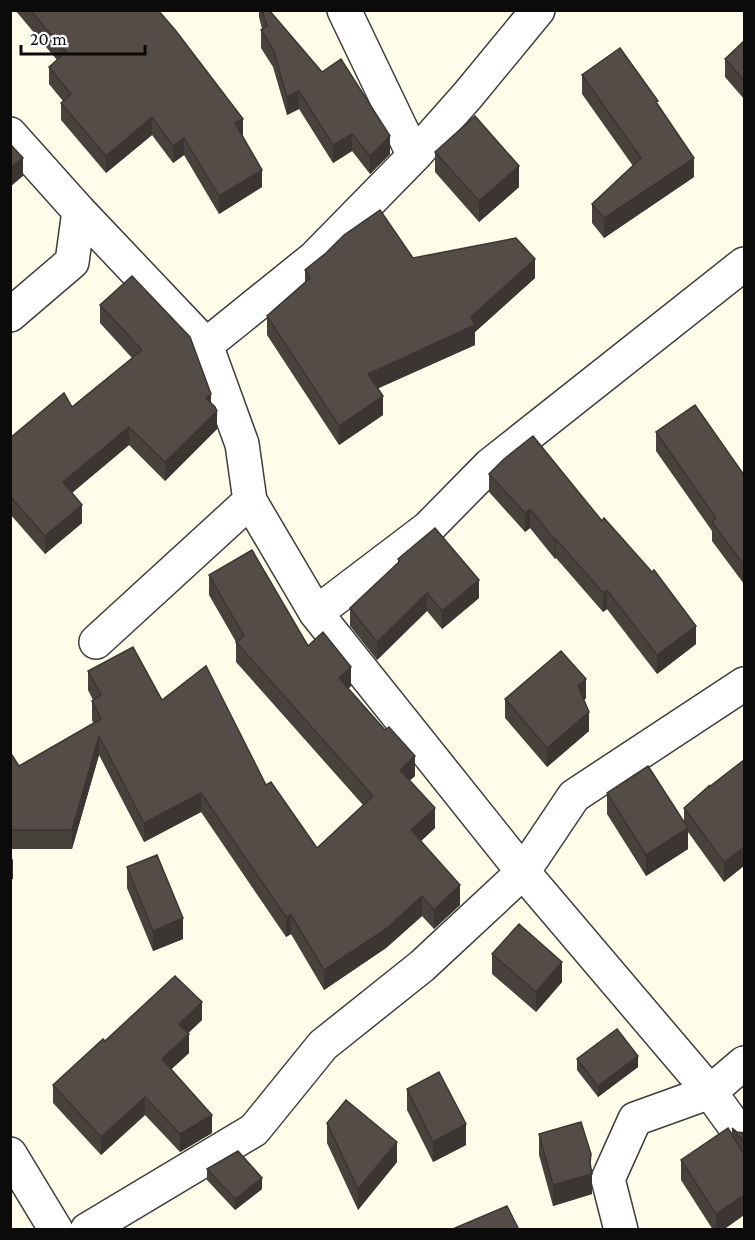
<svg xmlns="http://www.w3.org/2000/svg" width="755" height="1240" font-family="'Crimson Pro',serif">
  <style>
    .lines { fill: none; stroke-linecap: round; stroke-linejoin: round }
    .minor-casing { stroke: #3e3e3e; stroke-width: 36 }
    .minor { stroke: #fff; stroke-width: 33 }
    .wall { fill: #48423d }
    .shaded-wall { fill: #3b3632 }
    .building { fill: #544d47; stroke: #3b3632; stroke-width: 1.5 }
  </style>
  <rect width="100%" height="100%" fill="#fffce9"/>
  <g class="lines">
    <defs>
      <path id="minor" d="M344,10l70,146
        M10,134l69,77 127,134 36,99 8,57 66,112 207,259 187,220 34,47
        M10,315l62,-53 7,-51
        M206,345l108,-87 100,-102 54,-61 70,-85
        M316,613l112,-85 62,-63 254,-201
        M96,642l154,-141
        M10,1154l46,76
        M87,1230l167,-100 69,-85 99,-79 101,-94 51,-76 170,-112
        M621,1230l-13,-51 27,-60 75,-27 34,-29"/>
    </defs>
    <use href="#minor" class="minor-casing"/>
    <use href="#minor" class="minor"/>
  </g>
  <path class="wall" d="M15,10h143l85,127 19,50 -43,27 -35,-59 -11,8 -21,-28 -46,38 -45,-53v-17l2,-2 -14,-17v-17l8,-7z
    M259,10h10l121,144 -20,20 -18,-23 -19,12 -34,-54 -12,6 -14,-48 -12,-19v-18l1,-1 -3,-12z
    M744,41v58l-19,-22v-18z
    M582,75l76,29 36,73 -90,61 -12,-15v-19l41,-38 -51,-72z
    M435,152l84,35 -40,35 -44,-50z
    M413,258l122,20 -60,54v13l-97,43 5,27 -44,30 -72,-110v-19l38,-33v-13z
    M100,305l111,97 6,27 -52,52 -36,-36 -57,48 10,30 -37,31 -35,-40v-76l62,-31 60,-49 -32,-35z
    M656,432l88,43v109l-32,-43v-10l-56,-80z
    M489,474l207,170 -39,30 -50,-65 -4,3 -47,-54 -1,1 -25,-31 -5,4 -36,-40z
    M398,559l81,39 -37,31 -15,-18 -50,49 -27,-34v-18l48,-45z
    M209,575l99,71 43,40 -3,3 67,87 -6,5 26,47 -14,13 39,64 -26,24 -12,-13 -36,32 -62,42 -33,-56 -5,3 -85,-125 -57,30 -45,-87 -27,94h-62v-97l9,14 74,-43 -1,-3v-19l1,-1 -5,-10v-19l74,29 104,85 51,63 46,-43 -127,-143v-20l-27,-47z
    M586,698l-2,2 5,31 -42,36 -42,-49v-19z
    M744,760l-20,122 -36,-50v17l-42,27 -39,-62v-21l77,29v-14z
    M127,867l56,72 -30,12 -26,-63z
    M492,954l70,28 -26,30 -44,-38z
    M202,1020l-14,13 1,20 -18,16 41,64 -32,19 -35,-37 -44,40 -48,-52v-18l52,-44z
    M577,1059l61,8 -40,30 -21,-27z
    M407,1089l59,56 -33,17 -26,-52z
    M327,1123l70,39 -39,48 -31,-67z
    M732,1128l5,4 7,1v82l-21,15h-10l-32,-50v-20l51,-26z
    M539,1134l52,32 1,28 -39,12 -14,-51z
    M207,1169l55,20 -27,21 -28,-30z"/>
  <path class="shaded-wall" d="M299,91v18l-12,6v-18z
    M152,117v18l-46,38v-17z
    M243,119v18l-8,4v-18z
    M352,134v17l-19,12v-18z
    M390,136v18l-20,20v-18z
    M184,138v17l-11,8v-17z
    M23,158v18l-13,11v-19z
    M694,158v19l-90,61v-20z
    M519,166v21l-40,35v-21z
    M262,170v17l-43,27v-18z
    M535,259v19l-60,54v13l-107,48v-19l103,-57z
    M211,394v19l-5,-15z
    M383,396v19l-44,30v-19z
    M217,411v18l-52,52v-19z
    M129,427v18l-66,55v-18z
    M82,505v18l-37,31v-18z
    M530,509v19l-5,4v-19z
    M556,539v19l-1,1v-19z
    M479,580v18l-37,31v-18z
    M607,590v19l-4,3v-19z
    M427,593v18l-50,49v-18z
    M696,626v18l-39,30v-19z
    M351,667v19l-12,12v-20z
    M586,679v19l-8,7v-19z
    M589,712v19l-42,36v-19z
    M99,736v19l-27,94v-19z
    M415,756v20l-15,13v-19z
    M201,793v19l-57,30v-19z
    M435,808v20l-24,22v-20z
    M688,828v21l-42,27v-21z
    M744,847v19l-20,16v-20z
    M13,859v20l-3,1v-19z
    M460,885v20l-26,24v-19z
    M422,896v20l-36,32 -62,42v-20z
    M291,915v19l-5,3v-20z
    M183,918v21l-30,12v-20z
    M562,962v20l-26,30v-20z
    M202,1002v18l-23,22v-18z
    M189,1034v19l-27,25v-19z
    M638,1056v11l-40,30v-11z
    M145,1097v18l-44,40v-18z
    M212,1115v18l-32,19v-18z
    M466,1124v21l-33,17v-20z
    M397,1142v20l-39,48v-21z
    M591,1154v20h1v20l-39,12v-21z
    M262,1178v11l-27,21v-11z
    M744,1195v20l-21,15h-7v-16z"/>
  <path class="building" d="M30,10h128l18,21 67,88 -8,4 27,47 -43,26 -35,-58 -11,8 -21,-29 -46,39 -45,-53 10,-9 -22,-27 17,-15z
    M262,10h7l53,62 19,-13 49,77 -20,20 -18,-22 -19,11 -34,-54 -12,6 -14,-48 -12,-19 6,-4z
    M744,41v39l-19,-21z
    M620,48l38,53 -2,1 38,56 -90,60 -12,-14 49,-46 -59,-83z
    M475,116l44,50 -40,35 -44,-49z
    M10,144l13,14 -13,10z
    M380,210l33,48 103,-20 19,21 -64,58 4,8 -107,49 15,22 -44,30 -72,-110 43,-38 -5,-8 21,-17 18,-18z
    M132,276l58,61 21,57 -5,4 9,9 2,4 -52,51 -36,-35 -66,55 19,23 -37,31 -35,-40v-58l54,-45 8,14 70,-57 -42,-45z
    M695,405l49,70v90l-32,-43 4,-4 -60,-86z
    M533,436l69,85 2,-3 48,54 2,-2 42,56 -39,29 -50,-65 -4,3 -47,-54 -1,1 -25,-31 -5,4 -36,-39 15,-15z
    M435,528l44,52 -37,31 -15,-18 -50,49 -27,-34 50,-47 -2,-2z
    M252,550l56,96 15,-14 28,35 -12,11 46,52 4,-3 26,29 -15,14 35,38 -24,22 49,55 -26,25 -12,-14 -36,33 -62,41 -33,-55 -5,2 -85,-124 -57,30 -45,-87 -27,94h-62v-78l9,14 82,-47 -9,-18 9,-6 -13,-24 45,-24 29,53 44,-34 60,119 5,-3 46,66 56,-52 -137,-154 8,-6 -35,-61z
    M561,651l25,28 -8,7 11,26 -42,36 -42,-49z
    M744,760v87l-20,15 -40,-54 25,-22v1z
    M648,766l40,62 -42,27 -39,-62z
    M157,855l26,63 -30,13 -26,-64z
    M519,924l43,38 -26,30 -44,-38z
    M175,976l27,26 -23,22 10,10 -27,25 50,56 -32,19 -35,-37 -44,40 -48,-52 50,-46 2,2z
    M617,1029l21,27 -40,30 -21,-27z
    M439,1072l27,52 -33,18 -26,-53z
    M346,1100l51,42 -39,47 -31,-66z
    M581,1122l10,32 -1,9 2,11 -39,11 -14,-51z
    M728,1128l16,26v41l-28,19 -35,-54z
    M732,1128l5,4 7,1v9z
    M238,1151l24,27 -27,21 -28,-30z
    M507,1206l12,24h-64v-2z"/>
  <rect width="755" height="1240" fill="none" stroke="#0b0b0b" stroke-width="24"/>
  <path d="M21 45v9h124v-9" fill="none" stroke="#0b0b0b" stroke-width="3"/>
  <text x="30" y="45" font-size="18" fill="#0b0b0b" stroke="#ffffff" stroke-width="4.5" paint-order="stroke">20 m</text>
</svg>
